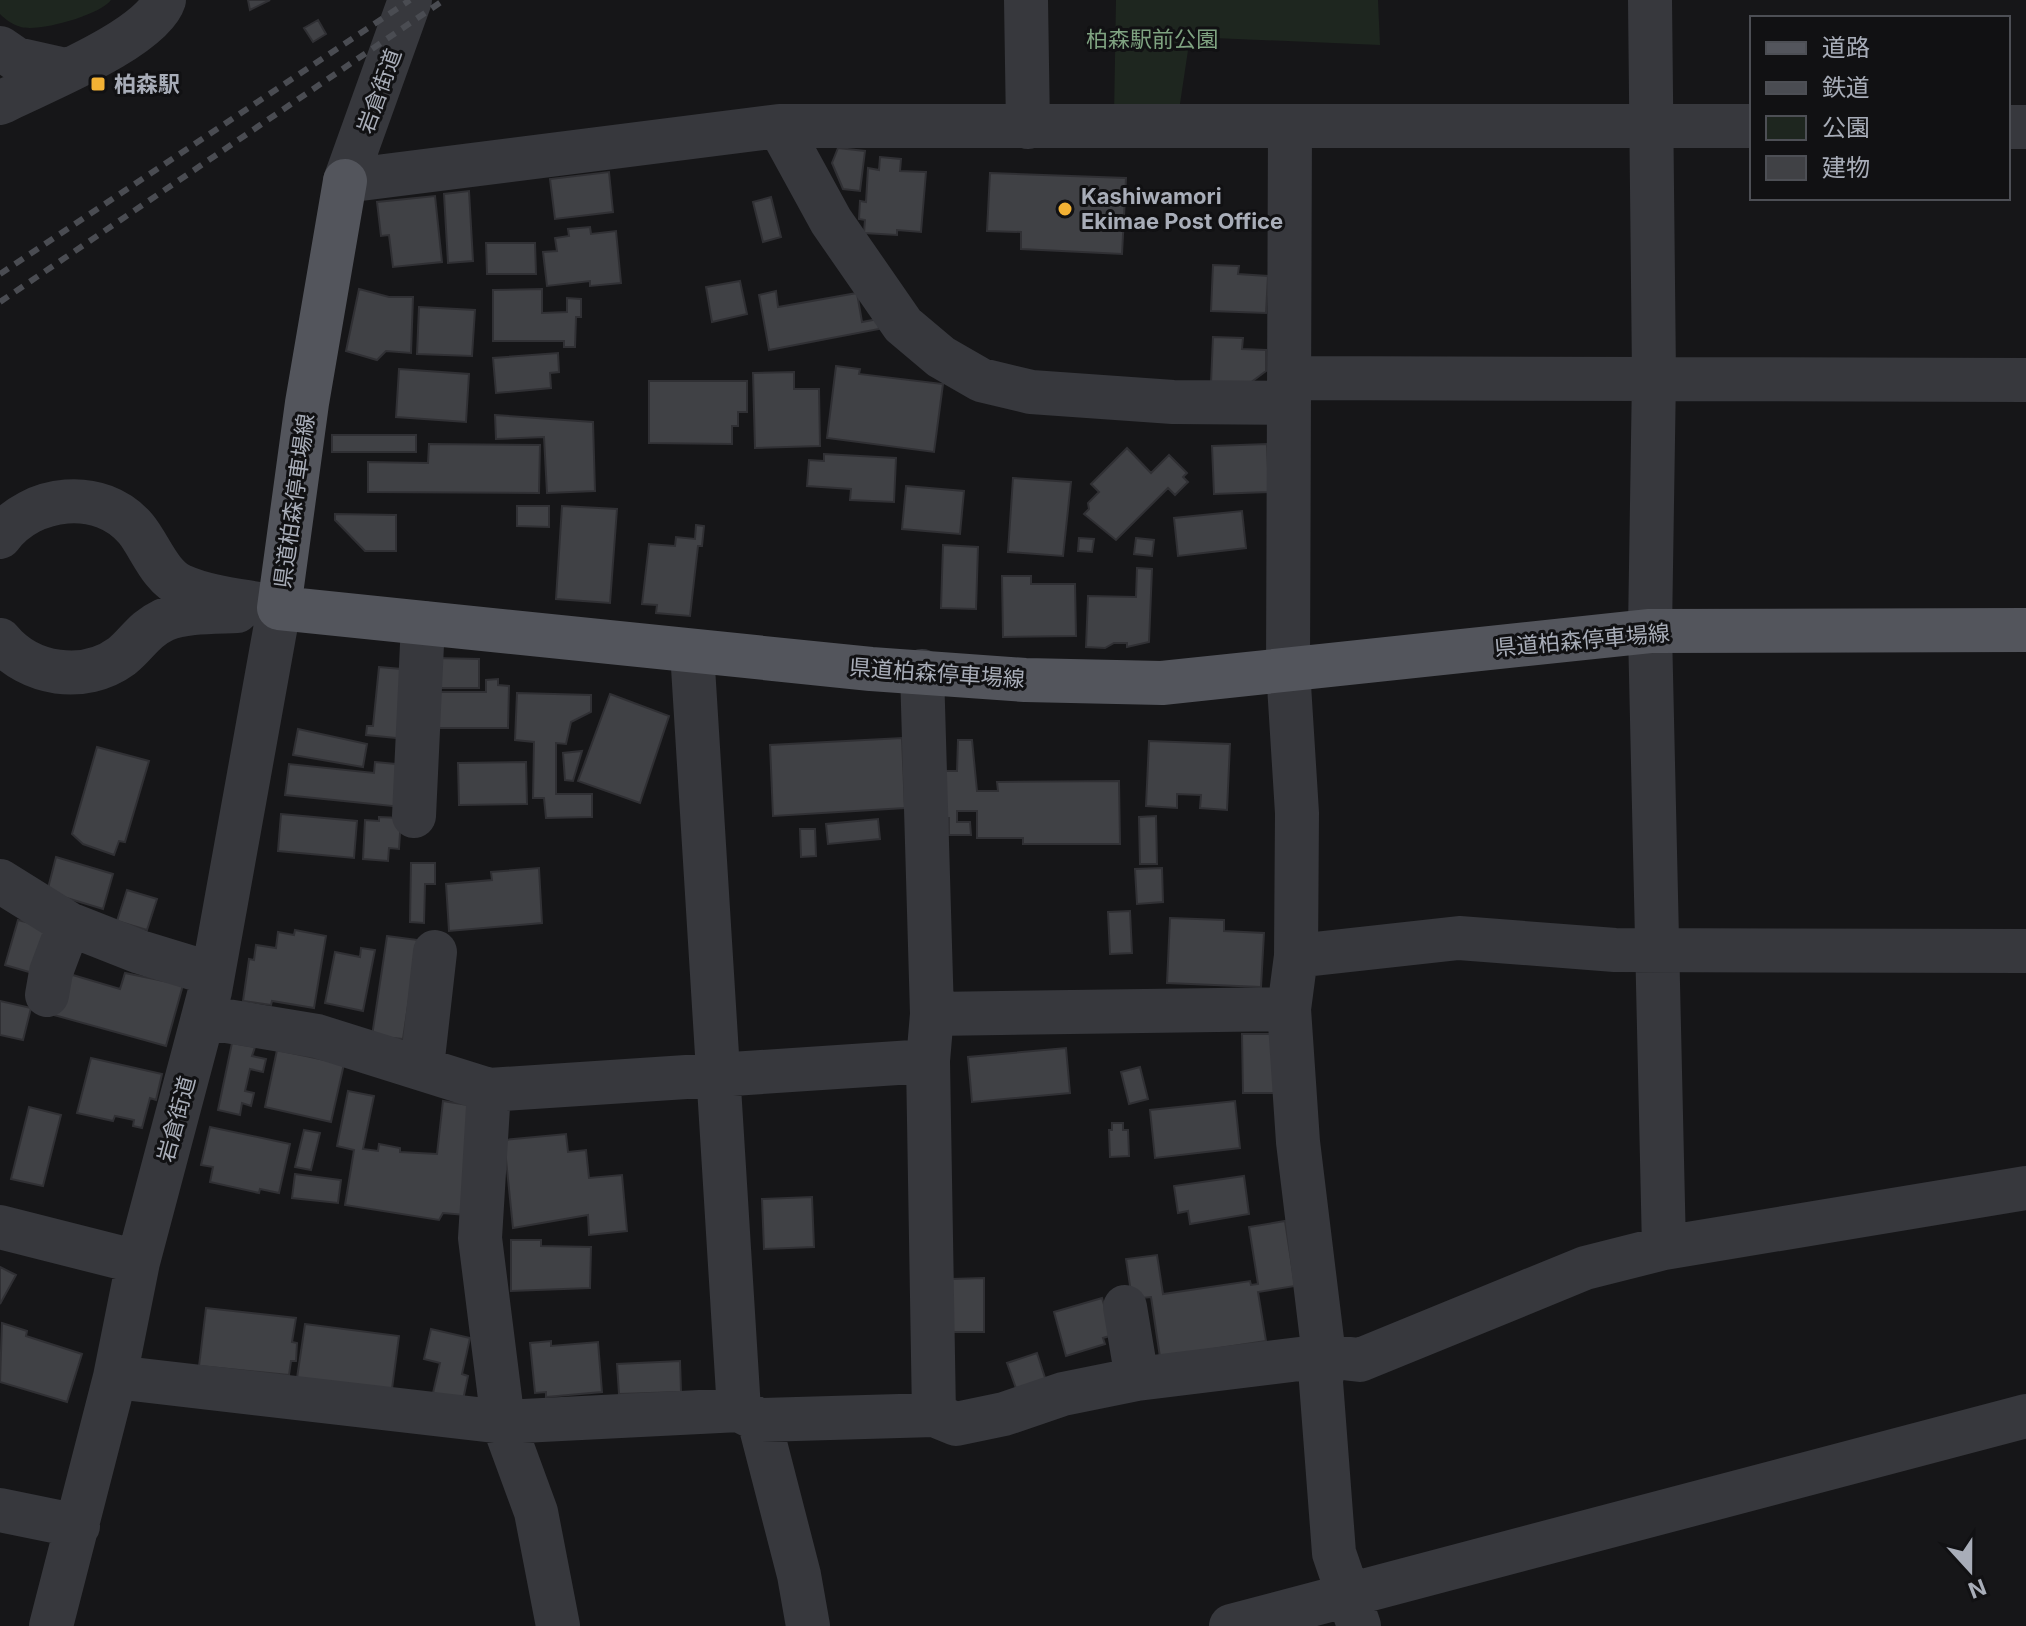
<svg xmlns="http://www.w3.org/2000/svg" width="2026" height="1626" font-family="Inter,'Noto Sans JP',sans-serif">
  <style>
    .green { fill: #1e261f }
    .building { fill: #404145; stroke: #303034; stroke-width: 2 }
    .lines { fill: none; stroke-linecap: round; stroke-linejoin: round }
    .minor { stroke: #37383d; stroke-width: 44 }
    .major { stroke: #53555c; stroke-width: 44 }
    .rail { stroke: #4a4c52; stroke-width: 6; stroke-dasharray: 10 8; stroke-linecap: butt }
    .poi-dot { fill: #f2b134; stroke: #111113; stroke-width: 3 }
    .labels { text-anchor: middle; stroke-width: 6; stroke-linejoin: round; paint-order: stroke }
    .park-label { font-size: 22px; fill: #7fa381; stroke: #111113 }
    .poi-label { font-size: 22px; font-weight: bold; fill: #a8adb8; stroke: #111113; text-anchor: start }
    .street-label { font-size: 22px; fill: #a8adb8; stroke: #111113 }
  </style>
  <rect width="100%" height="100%" fill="#161618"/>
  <path class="green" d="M0,0h111c-11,15 -71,32 -90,27 -8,-2 -15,-7 -21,-13z
    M1116,0h262l2,45 -190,-8 -12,80 -64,-1z"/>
  <path class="building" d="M248,0h22l-20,10z
    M318,20l8,14 -13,8 -9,-14z
    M838,148l27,3 -5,40 -17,-2 -11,-26z
    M880,157l21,2 -1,12 26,1 -5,60 -24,-2v5l-33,-2 1,-13 -6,-1 1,-18 6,1 2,-34 11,2z
    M609,172l4,40 -58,7 -5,-40z
    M990,173l136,5 -4,76 -101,-5v-17l-34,-1z
    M469,191l4,70 -25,2 -4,-69z
    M435,196l7,66 -49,5 -4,-32 -8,1 -4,-34z
    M771,197l10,40 -18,5 -10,-40z
    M590,227l1,7 25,-3 5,52 -31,3v-5l-43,5 -4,-34 14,-1 -2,-13 14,-2 -1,-7z
    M486,243h49l1,31h-49z
    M1213,265l26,1 -1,8 30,2 -2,37 -55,-2z
    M740,281l7,33 -35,8 -6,-35z
    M359,289l30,8h24l-2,56 -25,-2 -9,9 -31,-9z
    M542,289v24l25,-1v-14l14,1v18h-5l-1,30h-11v-6h-71v-51z
    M776,291l2,16 79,-14 5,29 16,-3 1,10 -110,21 -10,-55z
    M419,307l56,3 -3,46 -55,-2z
    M1213,337l30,1 -1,11 24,1v21l-16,12h-39z
    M558,353l1,19 -9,1 1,15 -55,5 -3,-35z
    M836,366l24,3 -1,5 84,10 -9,68 -107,-14z
    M399,369l70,5 -3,48 -70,-5z
    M794,372v17h25l1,57 -65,2 -2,-75z
    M649,381h98v31h-9v14h-6v18l-83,-1z
    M495,415l98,7 2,69 -48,2 -3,-56 -48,2z
    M332,435h84v17h-84z
    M429,444l111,1 -1,48 -171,-1v-30l60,1z
    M1267,444l2,48 -55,2 -2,-48z
    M1127,448l24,25 18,-18 18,18 -4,4 5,5 -13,13 -7,-7 -52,52 -32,-26 5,-5 -1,-6 11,-11 -8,-8z
    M824,454l72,4 -2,44 -44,-2 1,-11 -44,-3 2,-26 15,1z
    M1013,478l58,4 -8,74 -55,-4z
    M906,486l58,5 -4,43 -58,-5z
    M517,506h32v21l-32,-1z
    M562,506l55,3 -7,94 -54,-4z
    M1242,511l4,37 -68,8 -4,-38z
    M335,514l61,1v36h-31l-30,-31z
    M696,525l8,1 -2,20h-4l-8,70 -34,-3 1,-8 -15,-1 7,-60 26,2 1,-9 19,2z
    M1079,538l15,1 -2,13 -14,-1z
    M1136,538l18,2 -2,16 -18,-2z
    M943,545l35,2 -2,62 -35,-1z
    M1137,568l15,1 -3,73 -22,5v-4h-13l-9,5 -19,-1 2,-51 48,1z
    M1002,576h29v8h44l1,52 -73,1z
    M435,658l44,1v29h-44z
    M379,667l34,3 -7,69 -40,-4 1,-9h6z
    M498,679v6l11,1 -1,42h-76v-36h54v-12z
    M517,693l74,2v17l-20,10 -5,22 -10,-1v51h36v23l-46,1 -2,-20h-11l1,-56 -19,-2z
    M610,694l59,22 -29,87 -62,-22z
    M298,729l69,15 -4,23 -70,-12z
    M902,738l3,70 -132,8 -3,-71z
    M958,740h14l5,51h21l-1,-9 122,-1 1,63h-97v-6h-46v-27h-20v11h13l1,13h-22v-17h-7l1,-47h14z
    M1149,741l81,3 -3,66 -27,-2 1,-13 -24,-1v14l-31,-2z
    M97,747l52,14 -24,81 -6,-1 -5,14 -31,-11 -11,-10z
    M582,751l-9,30 -8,-1 -2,-27z
    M375,762l32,3 -5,42 -117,-12 4,-31 85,9z
    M526,762l1,42 -68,1 -1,-42z
    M281,814l76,7 -3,37 -76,-7z
    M1156,816l1,48h-17l-1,-47z
    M379,817l22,1 -2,31 -10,-1 -1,13 -25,-2 2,-39 14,1z
    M878,819l2,20 -52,5 -2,-20z
    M800,829h15l1,27 -15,1z
    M56,857l57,17 -10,35 -56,-17z
    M411,863h24v21h-10l-1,39 -14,-1z
    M539,868l3,55 -93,8 -3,-47 46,-4 -1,-8z
    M1162,868l1,34 -26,2 -2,-35z
    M127,890l30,9 -10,31 -30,-9z
    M1130,911l2,42 -22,1 -2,-42z
    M1170,918l54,2v11l40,2 -3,54 -94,-4z
    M18,920l31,8 -13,46 -31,-9z
    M295,930l31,6 -12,72 -42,-7 -1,4 -28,-4 6,-42 5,1 2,-15 20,3 2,-16 16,3z
    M387,936l31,4 -15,99 -31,-3z
    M361,948l14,2 -12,61 -38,-8 10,-51 25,5z
    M66,973l54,16 5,-16 58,12 -17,61 -112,-31z
    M0,1001l31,7 -8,32 -23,-5z
    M1242,1034h35v59h-34z
    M232,1043l23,4 -3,9 14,3 -3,13 -13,-3 -5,22 9,2 -3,13 -9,-3 -2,12 -22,-5z
    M1066,1048l4,45 -98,9 -4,-45z
    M277,1050l67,14 -13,58 -66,-15z
    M91,1058l71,16 -6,26 -6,-2 -8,30 -9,-2 1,-6 -19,-4 -2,5 -36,-8z
    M1140,1067l8,32 -19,5 -8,-32z
    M348,1091l26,5 -11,53 15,2 1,-7 21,4v4l37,2 6,-53 31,5 -9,109 -22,-2 -4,7 -94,-15 9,-55 -17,-4z
    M1235,1101l5,47 -85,10 -5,-48z
    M29,1107l32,8 -18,71 -32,-7z
    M1112,1123h11v7h5l1,26 -19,1 -1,-27h3z
    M210,1127l80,17 -11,49 -19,-4 -1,4 -49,-11 3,-15 -12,-2z
    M304,1130l16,3 -9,37 -16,-3z
    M566,1134l2,18 18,-2 3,28 33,-3 5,56 -38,4 -1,-20 -75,13 -9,-88z
    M295,1174l46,6 -3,23 -46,-5z
    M1244,1176l5,38 -59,10 -2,-13 -10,2 -4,-27z
    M812,1197l2,50 -50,2 -2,-50z
    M1285,1221l10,65 -37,6 8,49 -106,16 -9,-60 -19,2 -6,-40 31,-4 6,39 87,-13 1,4 7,-1 -9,-57z
    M511,1240h30v6l50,1 -1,41 -79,3z
    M0,1267l16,8 -16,29z
    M984,1278v54h-33v-53z
    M1102,1298l11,37 -10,3 2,6 -39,12 -12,-44z
    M206,1308l90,10 -4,24 5,1 -1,18h-5l-2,14 -90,-9z
    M2,1323l25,8 -1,5 56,18 -15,48 -67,-20z
    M305,1324l94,12 -7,53 -95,-11z
    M431,1329l39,9 -8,36 6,2 -5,24 -30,-7 7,-30 -16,-4z
    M551,1341v5l47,-4 4,50 -56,5v-5l-11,1 -5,-50z
    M1037,1353l10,31 -29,10 -11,-31z
    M680,1361l1,31 -62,2 -2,-30z"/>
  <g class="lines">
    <path class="minor" d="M410,0l-65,181 434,-55h973
      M1026,0l2,127
      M1650,0l4,376 -4,255 14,617
      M0,48l16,11 49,11
      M0,103c39,-20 152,-64 164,-103
      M779,126l52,95 72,104 38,32 40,23 50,12 142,10 115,1
      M1290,127l-2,542 9,144 -1,143 -7,53 9,133 26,214 -3,26 13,171 25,73
      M2008,127h18
      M1290,378l736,2
      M0,537c31,-42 101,-50 136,-8 14,17 24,48 46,57 29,13 67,15 97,22
      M0,640c29,35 84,44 122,16 16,-13 21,-26 42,-36 20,-9 51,-8 73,-9
      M692,651l47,759
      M922,671l10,343 -4,47 6,354
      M414,816l9,-193
      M0,881l69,43 71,28 72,22
      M1296,956l163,-18 156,12 411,1
      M47,995l4,-23 18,-48
      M932,1014l357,-5
      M203,1017l114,19 172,54 439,-29
      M422,1067l13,-115
      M489,1090l-9,148 23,184 33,90 22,114
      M0,1227l138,35
      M1125,1307l12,72
      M115,1377l388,45 236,-12 20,10 175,-5 22,9 48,-10 59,-20 74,-15 187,-23 36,4 225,-92 79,-20 362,-60
      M759,1420l40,155 9,51
      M0,1510l78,16
      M51,1626l64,-249 23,-115 72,-271 69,-383
      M1231,1626l795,-210"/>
    <path class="major" d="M345,181l-38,222 -28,205 592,61 154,11 137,3 488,-52 376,-1"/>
    <path class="rail" d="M0,274l410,-274
      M0,302l444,-302"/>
  </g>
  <g class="poi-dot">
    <rect x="90" y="76" width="16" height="16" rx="4"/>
    <circle cx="1065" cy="209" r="8"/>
  </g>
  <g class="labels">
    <g class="park-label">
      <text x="1152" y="47">柏森駅前公園</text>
    </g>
    <g class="poi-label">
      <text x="114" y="92">柏森駅</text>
      <text x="1081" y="204">Kashiwamori<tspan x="1081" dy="25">Ekimae Post Office</tspan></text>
    </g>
    <g class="street-label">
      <text transform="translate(379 91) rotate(-70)" y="8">岩倉街道</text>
      <text transform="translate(294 501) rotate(-82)" y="8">県道柏森停車場線</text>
      <text transform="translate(1582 640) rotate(-5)" y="8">県道柏森停車場線</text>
      <text transform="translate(937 673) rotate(4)" y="8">県道柏森停車場線</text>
      <text transform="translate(176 1119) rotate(-75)" y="8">岩倉街道</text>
    </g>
  </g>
  <rect x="1750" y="16" width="260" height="184" fill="#111113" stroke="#4d4f55" stroke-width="2"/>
  <rect x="1766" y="42" width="40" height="12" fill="#53555c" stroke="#4d4f55" stroke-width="2"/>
  <text x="1822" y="56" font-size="24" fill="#a8adb8">道路</text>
  <rect x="1766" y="82" width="40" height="12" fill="#4a4c52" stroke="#4d4f55" stroke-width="2"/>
  <text x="1822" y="96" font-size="24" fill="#a8adb8">鉄道</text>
  <rect x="1766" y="116" width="40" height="24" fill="#1e261f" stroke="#4d4f55" stroke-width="2"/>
  <text x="1822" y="136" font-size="24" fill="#a8adb8">公園</text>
  <rect x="1766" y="156" width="40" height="24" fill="#404145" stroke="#4d4f55" stroke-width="2"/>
  <text x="1822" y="176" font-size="24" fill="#a8adb8">建物</text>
  <g transform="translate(1970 1570) rotate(159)" stroke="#111113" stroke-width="6" paint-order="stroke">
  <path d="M0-6L14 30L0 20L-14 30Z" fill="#a8adb8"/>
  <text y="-12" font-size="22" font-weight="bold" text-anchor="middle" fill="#a8adb8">N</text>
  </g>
</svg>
